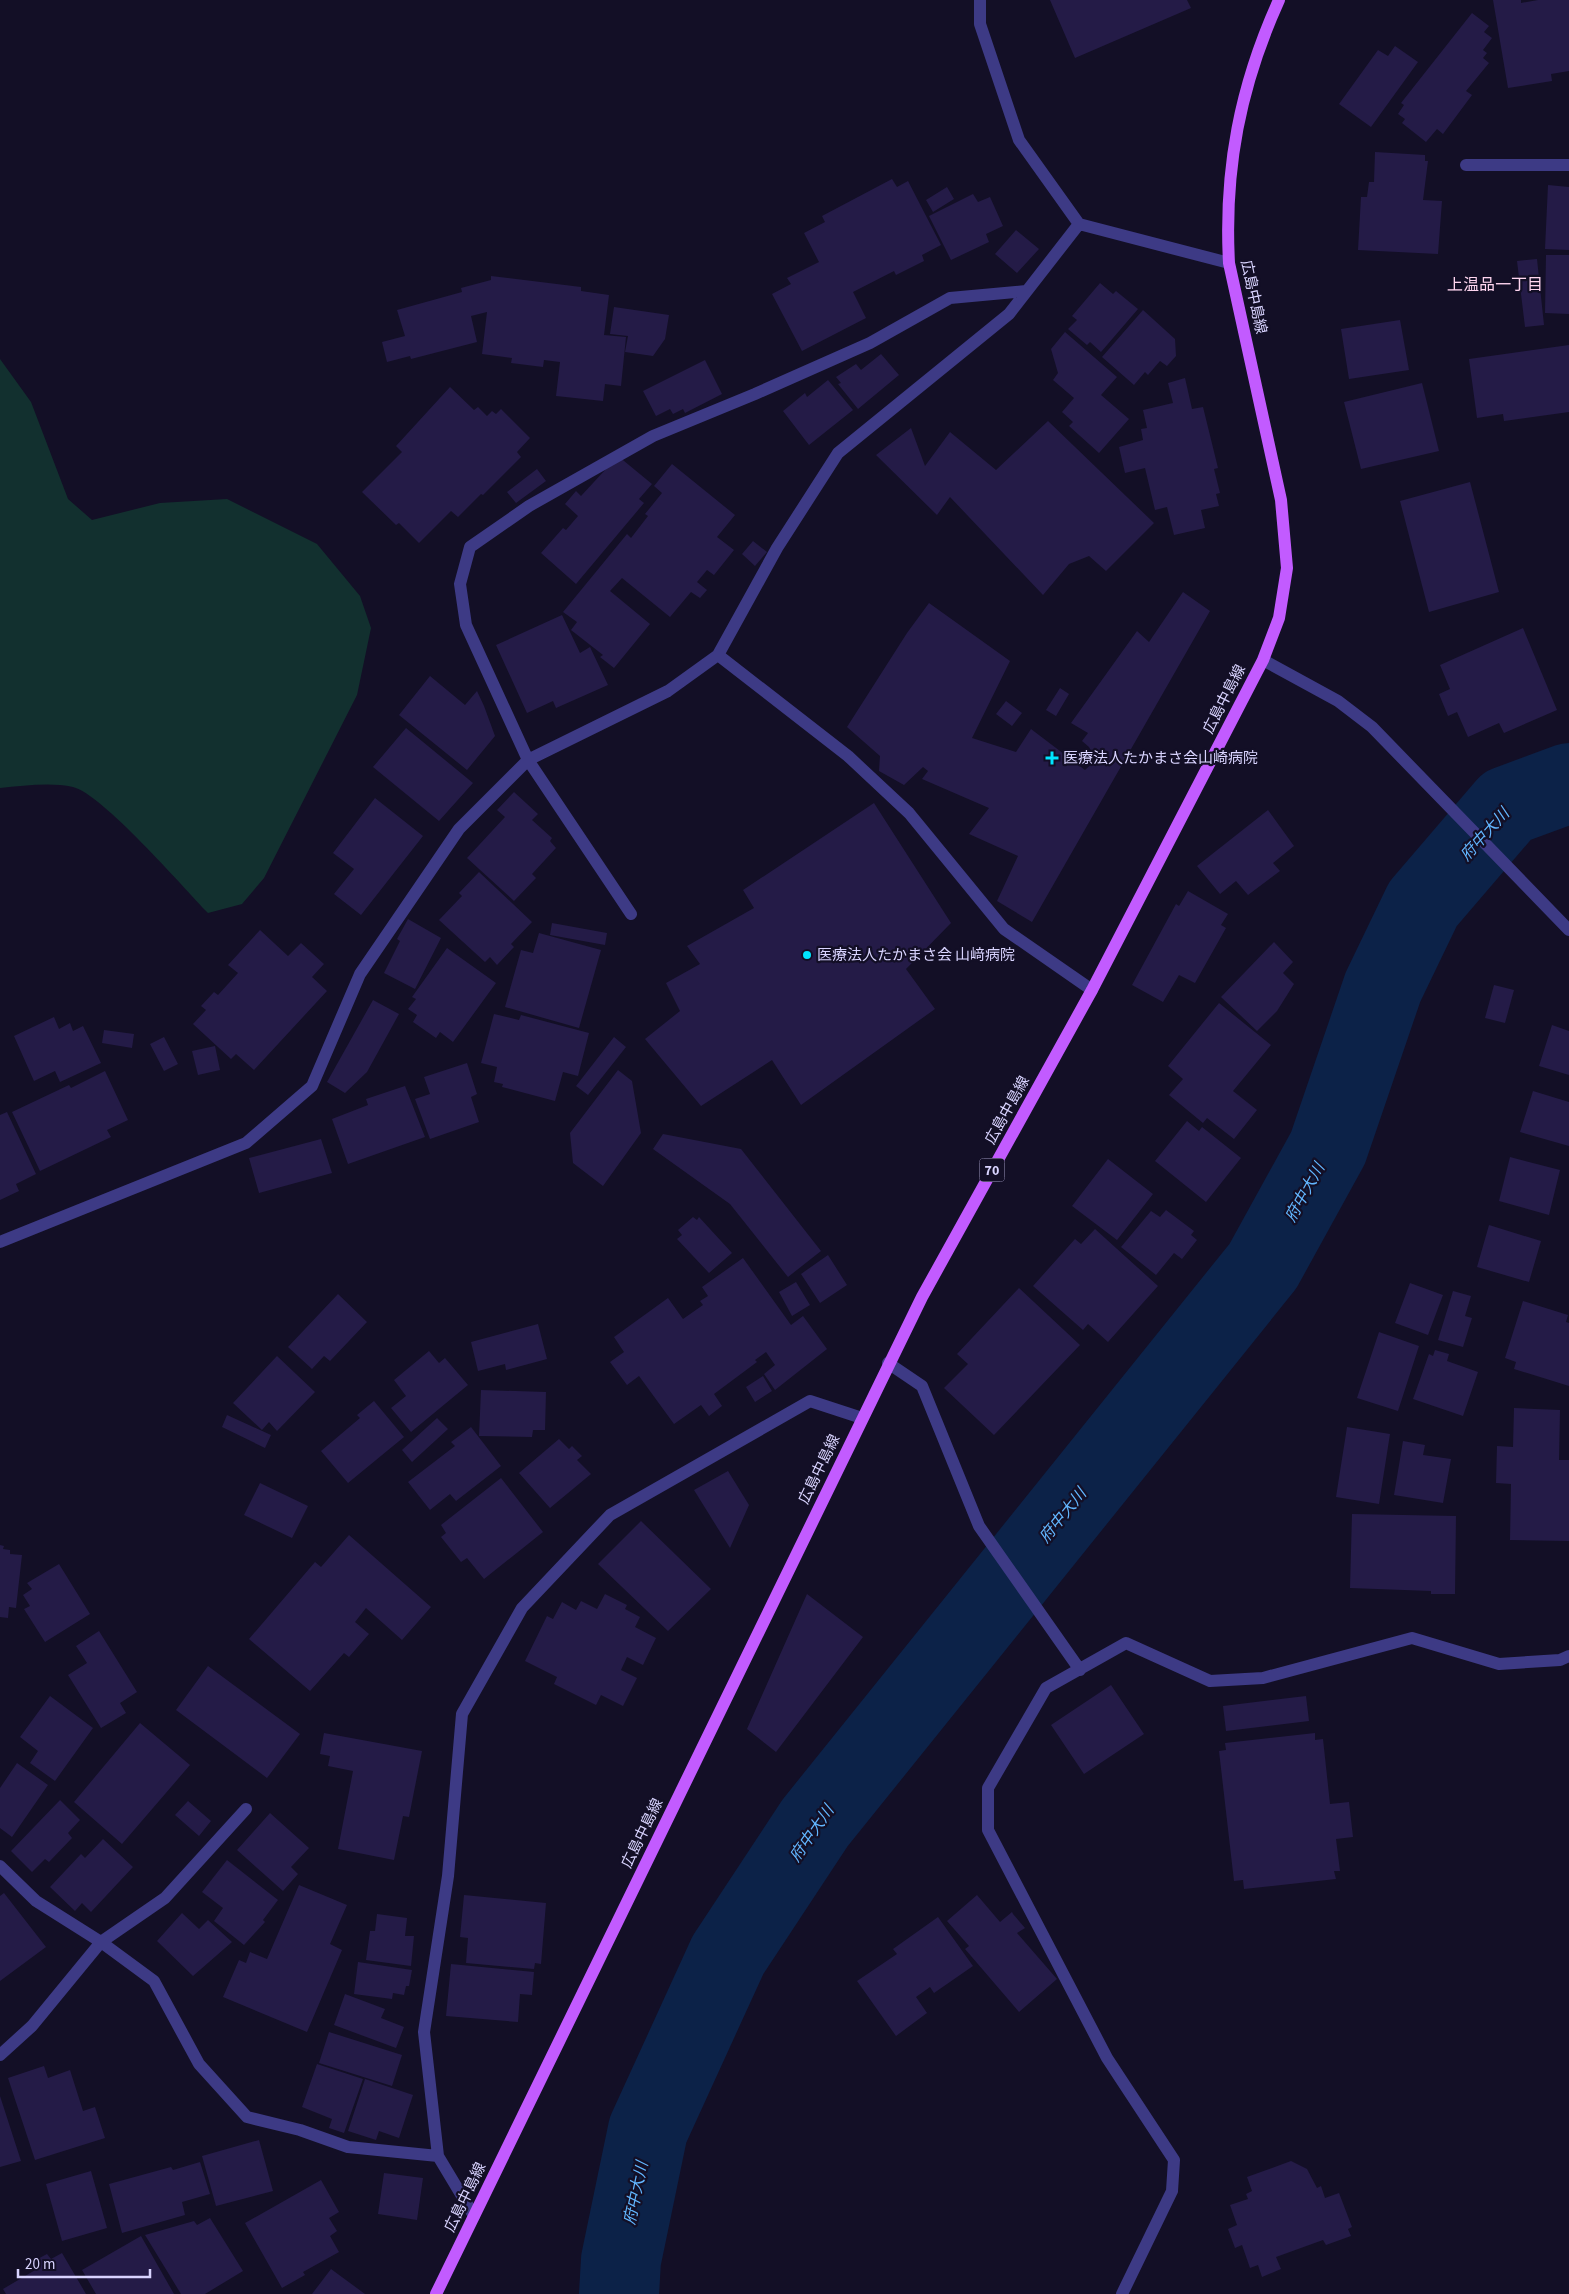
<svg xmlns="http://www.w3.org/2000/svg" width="1569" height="2294" font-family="'Source Sans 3','Noto Sans JP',sans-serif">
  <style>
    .green { fill: #12302f }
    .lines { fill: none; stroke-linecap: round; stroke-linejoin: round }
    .river { stroke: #0c2248; stroke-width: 80 }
    .building { fill: #241b47 }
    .minor { stroke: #3d3a85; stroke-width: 12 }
    .tertiary { stroke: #3d3a85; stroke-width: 12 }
    .primary { stroke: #c25bff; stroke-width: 12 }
    .poi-dot { fill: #00e5ff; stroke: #130f26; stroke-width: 2 }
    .labels { text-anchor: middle; stroke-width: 4.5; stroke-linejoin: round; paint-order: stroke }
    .shield { fill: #130f26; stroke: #9e99be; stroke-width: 1 }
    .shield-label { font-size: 14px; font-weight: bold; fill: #d9d4ff }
    .street-label { font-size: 15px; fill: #d9d4ff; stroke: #130f26 }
    .poi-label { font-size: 15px; fill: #d9d4ff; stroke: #130f26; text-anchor: start }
    .neighbourhood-label { font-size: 16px; fill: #ffd6f0; stroke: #130f26 }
    .water-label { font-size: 16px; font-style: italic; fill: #62b6ff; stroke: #130f26 }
  </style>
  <rect width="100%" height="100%" fill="#130f26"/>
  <path class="green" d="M0,359l31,43 37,97 24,21 68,-17 67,-4 90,45 43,52 11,32 -14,67 -93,183 -22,26 -34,9c-25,-26 -106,-119 -135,-126 -23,-5 -50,-1 -73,1z"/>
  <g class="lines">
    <path class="river" d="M619,2294l2,-34 27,-130 80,-175 87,-132 448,-557 65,-118 55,-161 40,-83 84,-98 62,-23"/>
  </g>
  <path class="building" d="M1050,0h137l4,8 -116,50z
    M1493,0h28v3l17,-3h31v71l-18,3 1,7 -44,7z
    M1472,13l17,13 -5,6 8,6 -9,12 4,3 -4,5 6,5 -23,28 6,4 -29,39 -6,-5 -11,13 -24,-19 3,-4 -7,-5 6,-9 -3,-2z
    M1395,46l23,16 -47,65 -32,-23 39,-54 10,6z
    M1375,152l50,3v6h3l-5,39 19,1 -4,53 -80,-4 3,-53h6l2,-15h5z
    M892,179l5,8 11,-6 33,64 -19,10 2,6 -28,14 -2,-4 -41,21 13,26 -64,33 -30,-57 19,-10 -4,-6 32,-16 -15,-29 21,-11 -3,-6z
    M1548,185l21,2v63l-24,-1z
    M947,187l7,12 -21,13 -7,-12z
    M973,194l5,8 12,-5 13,29 -17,8 3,8 -38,18 -22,-44z
    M1016,230l23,19 -22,24 -22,-19z
    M1546,255h23v59l-24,-1z
    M1537,259l7,66 -19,2 -8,-66z
    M491,276l90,11v4l28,4 -5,40 22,2 -5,49 -16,-2 -2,17 -47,-5 4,-34 -16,-2 -1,7 -32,-4 1,-5 -30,-4 5,-42 -16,4 6,26 -66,17 -1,-3 -23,6 -5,-20 23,-6 -8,-26 65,-18 -1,-4 30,-8z
    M1100,283l13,11 3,-3 22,18 -37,43 -11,-10 -3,3 -19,-16 9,-9 -5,-4z
    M614,307l55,8 -4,24 -12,17 -28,-4 3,-16 -18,-2z
    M1143,310l32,29 1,17 -9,10 -7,-5 -12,14 -3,-3 -11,13 -32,-28z
    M1400,320l9,50 -60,9 -8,-50z
    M1065,332l52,45 -16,18 28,24 -30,34 -30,-27 4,-4 -11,-10 12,-14 -21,-18 5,-7 -7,-24z
    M1569,345v67l-65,9 -1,-7 -26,4 -8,-59z
    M881,354l18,21 -41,34 -20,-25 3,-1 -5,-6 20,-13 5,6z
    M705,360l17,34 -37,19 -2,-4 -10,5 -3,-5 -14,7 -13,-25z
    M1185,378l7,31 11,-2 15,61 -4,1 6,24 -4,1 3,12 -18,4 4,18 -31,7 -7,-28 -12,3 -10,-42 -20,5 -6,-26 24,-7 -2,-11 6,-1 -4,-18 30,-7 -5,-20z
    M828,380l25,30 -44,35 -26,-34 22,-18 2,4z
    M1422,383l17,68 -78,18 -17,-67z
    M450,387l24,23 4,-3 9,9 5,-5 4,3 5,-5 29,29 -13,14 4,5 -38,38 -2,-1 -23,23 -7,-6 -32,32 -20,-20 -3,2 -34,-33 40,-40 -6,-6z
    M1048,421l106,102 -48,48 -17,-15 -20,8 -26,31 -93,-98 -13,18 -61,-60 35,-27 14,38 25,-34 46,38z
    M618,456l34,28 -13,15 5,4 -68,81 -35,-31 22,-25 3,2 12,-14 -13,-12 11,-13 5,5z
    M672,464l63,51 -18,22 17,13 -20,25 -7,-5 -10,12 10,8 -7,8 -9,-6 -21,25 -48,-39 -12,13 40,33 -36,44 -14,-11 3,-2 -32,-25 6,-8 -14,-10 64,-78 4,4 17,-22 -3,-2 17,-21 -8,-7z
    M537,469l9,12 -30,22 -9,-11z
    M1470,482l29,110 -70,20 -29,-111z
    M753,541l14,11 -12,14 -13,-12z
    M1183,592l27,19 -178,311 -35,-21 21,-45 -49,-22 20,-26 -67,-29 6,-8 -5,-4 -19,18 -25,-14 1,-15 -33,-29 60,-94 22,-30 81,58 -38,77 44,14 15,-23 54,41 11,-10 -7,-13 -7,-6 6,-8 -17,-10 66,-92 12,11z
    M562,615l18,38 10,-6 18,38 -52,23 -3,-7 -26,12 -31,-68z
    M1523,628l34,82 -53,23 -5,-10 -31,14 -11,-25 -9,4 -9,-22 11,-5 -10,-24z
    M430,676l35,29 12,-14 7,15 11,30 -28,34 -68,-55z
    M1060,688l9,6 -13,22 -10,-6z
    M1006,701l16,12 -10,13 -16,-12z
    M406,728l67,55 -34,38 -66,-54z
    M514,792l24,22 -6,6 20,18 -2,3 6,7 -24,26 4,4 -22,23 -47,-43 38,-41 -8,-7z
    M375,798l48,38 -62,79 -27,-21 20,-25 -21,-16z
    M874,803l77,120 -45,46 29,40 -134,96 -29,-45 -71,46 -56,-67 35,-28 -14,-28 34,-19 -13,-18 67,-38 -11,-18z
    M1268,810l26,36 -21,17 7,8 -32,24 -12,-14 -16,13 -23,-28z
    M479,872l53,50 -21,22 3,3 -17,18 -7,-8 -5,5 -46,-42 23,-24 -3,-3z
    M1188,891l40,23 -7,11 5,3 -31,55 -16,-8 -16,27 -31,-17 44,-81 3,2z
    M408,919l33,19 -26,51 -31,-16 16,-32 -3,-2z
    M552,923l55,10 -2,12 -55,-10z
    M260,930l28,26 13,-13 23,21 -12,13 15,14 -73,79 -18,-16 -5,5 -38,-35 13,-14 -5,-4 13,-14 4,3 20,-22 -10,-8z
    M539,933l62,17 -22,78 -74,-21 16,-57 12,3z
    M1274,942l19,20 -10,11 11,11 -17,27 -20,20 -36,-34z
    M447,948l49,35 -43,59 -13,-10 -4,6 -23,-16 4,-7 -9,-6 8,-10 -4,-2z
    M1494,985l20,5 -9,33 -20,-5z
    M373,1000l26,14 -32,58 -22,21 -18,-11z
    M1219,1003l52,42 -38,46 24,19 -23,29 -27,-21 -4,5 -34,-28 14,-16 -15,-13z
    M494,1014l25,6 2,-5 68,18 -11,43 -15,-4 -8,29 -53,-14 1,-3 -9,-2 3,-15 -16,-4z
    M54,1017l5,12 11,-6 3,8 10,-5 18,37 -41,19 -5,-11 -21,10 -20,-45z
    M1552,1025l17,6v44l-30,-9z
    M104,1030l30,4 -2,14 -30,-5z
    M164,1037l14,27 -14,7 -14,-27z
    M614,1037l12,10 -38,48 -12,-9z
    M215,1046l5,24 -22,5 -6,-24z
    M467,1063l10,31 -6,3 8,25 -49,17 -15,-40 15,-5 -6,-17z
    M618,1070l14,11 9,52 -38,53 -30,-23 -3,-30z
    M105,1071l23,49 -21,10 4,7 -71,34 -28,-59 57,-27 2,3z
    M405,1086l20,51 -77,27 -16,-45 36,-14 -2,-6z
    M1533,1091l36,11v44l-49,-14z
    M7,1112l29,62 -20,10 3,7 -19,9v-85z
    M1187,1121l12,10 3,-4 39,31 -35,44 -51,-41z
    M663,1134l78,15 80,102 -33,26 -58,-73 -77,-55z
    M321,1139l11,34 -73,20 -10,-35z
    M1510,1157l50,13 -11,45 -50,-14z
    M1108,1159l45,35 -36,46 -45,-34z
    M1166,1210l28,21 -3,4 6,5 -15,19 -8,-6 -18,22 -35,-28 30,-36 9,6z
    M693,1217l4,3 2,-3 33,36 -23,20 -32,-34 5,-4 -4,-5z
    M1489,1225l52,16 -12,41 -52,-15z
    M1095,1229l63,57 -50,56 -20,-18 -5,6 -50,-44 42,-47 6,5z
    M828,1255l19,30 -27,18 -19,-29z
    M743,1258l48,67 12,-9 24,33 -52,41 -11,-16 11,-9 -9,-13 -11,8 2,2 -43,32 8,12 -13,10 -8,-11 -27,19 -35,-48 -12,9 -17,-23 14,-10 -10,-15 54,-39 15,21 20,-14 -3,-4 8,-5 -6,-9z
    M796,1282l14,23 -18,11 -13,-24z
    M1410,1283l33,12 -15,40 -33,-12z
    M1019,1288l61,57 -86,90 -50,-47 24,-24 -11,-10z
    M1453,1291l18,5 -6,20 7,2 -9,29 -25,-7z
    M338,1294l29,28 -37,39 -6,-5 -12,13 -24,-22z
    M1523,1301l45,14 -2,7 3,1v63l-55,-17 2,-7 -11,-4z
    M538,1324l9,35 -41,11 -1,-6 -27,7 -7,-29z
    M1379,1332l40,14 -21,65 -41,-13z
    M1435,1350l14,4 -2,7 31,11 -15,44 -50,-17 16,-45 4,2z
    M429,1351l10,12 6,-5 23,27 -57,47 -20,-24 15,-12 -12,-16z
    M277,1356l38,36 -38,39 -8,-9 -7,8 -29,-27z
    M763,1376l9,15 -17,11 -9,-15z
    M481,1390l65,2 -1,38h-12l-1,7 -53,-1z
    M374,1401l30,36 -56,46 -27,-32 39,-33 -3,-3z
    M1514,1408l46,2 -1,50h10v81l-59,-1 1,-56 -15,-1 1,-37 16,1z
    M227,1415l44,20 -6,13 -43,-21z
    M437,1418l11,11 -36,33 -10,-12z
    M471,1427l30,39 -45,35 -6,-7 -20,16 -22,-28 47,-36 -4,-4z
    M1347,1427l43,7 -11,70 -43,-7z
    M559,1439l10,10 3,-3 10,10 -5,4 14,14 -41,34 -31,-35z
    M1403,1441l22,4 -2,10 28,4 -8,44 -49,-8z
    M728,1471l21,34 -19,43 -36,-58z
    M501,1478l42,54 -59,47 -17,-21 -6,4 -20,-25 5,-4 -5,-8z
    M260,1483l48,23 -16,32 -48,-23z
    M1352,1514l104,2 -1,78h-24v-3l-81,-3z
    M641,1521l70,68 -43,42 -70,-67z
    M349,1535l82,72 -29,33 -36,-32 -11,14 14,12 -20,23 -5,-4 -34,38 -61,-52 66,-77 6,5z
    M0,1545l4,1 -1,3 7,1v4l12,1 -6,53 -7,-1 -1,11 -8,-1z
    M59,1564l31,50 -45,28 -21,-33 6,-3 -7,-11 9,-6 -5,-6z
    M605,1594l22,11 -2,4 15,8 -5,10 21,11 -13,27 -16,-8 -6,13 16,8 -14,28 -22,-11 -5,10 -42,-21 3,-7 -32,-16 22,-45 6,3 9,-17 14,8 5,-9 16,8z
    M807,1594l56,43 -87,115 -29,-23z
    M99,1631l38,61 -17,11 6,10 -25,15 -33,-53 19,-12 -11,-17z
    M208,1666l92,68 -33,44 -91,-68z
    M1111,1685l33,49 -60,40 -33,-49z
    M50,1696l43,32 -38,53 -25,-18 8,-12 -18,-14z
    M1306,1696l3,25 -83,10 -3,-25z
    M140,1723l50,42 -68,79 -48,-42z
    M324,1733l98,18 -13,66 -6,-1 -9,44 -56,-11 15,-78 -25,-5 2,-10 -10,-2z
    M1315,1733v7l8,-1 7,65 19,-2 4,35 -17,2 4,32h-6l2,8 -92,10 -1,-9 -9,1 -15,-130 7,-1 -1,-7z
    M17,1763l31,22 -36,52 -12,-9v-40z
    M60,1800l20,20 -12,13 4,5 -23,24 -4,-3 -13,13 -21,-21z
    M188,1801l23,20 -12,15 -24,-21z
    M270,1813l39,35 -18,19 7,7 -15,17 -46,-41z
    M103,1839l30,28 -42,45 -9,-9 -7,8 -25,-24 31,-33 4,4z
    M227,1860l51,40 -15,20 2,2 -21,23 -30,-24 9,-13 -21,-16z
    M299,1885l48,20 -17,39 12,6 -35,82 -84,-35 16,-37 7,3 4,-11 17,7z
    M4,1893l42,54 -46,34v-85z
    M464,1895l82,8 -5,61 -6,-1 -1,6 -68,-6 2,-25 -8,-1z
    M977,1895l23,27 12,-10 1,2 12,14 -8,5 40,46 -38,33 -54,-63 4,-3 -22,-25z
    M182,1913l17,16 9,-9 24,22 -39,34 -36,-35z
    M377,1914l30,4 -2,18h9l-3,30 -45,-6 4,-29h5z
    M938,1917l35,49 -39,27 -4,-6 -14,10 11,16 -31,23 -39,-55 40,-27 -4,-5z
    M358,1962l54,8 -3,16h-3l-2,9 -11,-2 -1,6 -38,-5z
    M451,1964l83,8 -2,23 -12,-1 -2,28 -72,-6z
    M345,1994l40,15 -4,9 23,9 -8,21 -62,-23z
    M329,2032l73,23 -10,31 -73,-23z
    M317,2064l46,15 -19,54 -15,-5 3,-9 -30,-12z
    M44,2066l4,12 22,-8 13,41 12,-4 10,31 -70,22 -27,-82z
    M365,2079l48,16 -14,43 -20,-7 -3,9 -28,-9z
    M0,2096l21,65 -21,6z
    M259,2140l14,51 -57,15 -14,-50z
    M1291,2161l16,8 10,19 4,-2 4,12 14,-5 13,34 -4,2 3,7 -25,9 -3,-5 -47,17 5,12 -19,8 -4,-12 -8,3 -8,-23 -7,3 -7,-19 9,-4 -7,-20 18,-6 -2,-5 6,-3 -5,-14z
    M200,2162l10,32 -28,8 3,13 -63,18 -13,-49 62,-17 2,3z
    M91,2171l16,57 -45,13 -16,-57z
    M384,2173l39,5 -6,42 -39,-6z
    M321,2180l18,32 -10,6 8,13 -7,5 9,16 -36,20 2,3 -23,13 -37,-65z
    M210,2218l33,53 -38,23h-24l-36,-59 49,-14 3,4z
    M141,2236l33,58h-78l-14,-24z
    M62,2253l24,41h-80l-3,-5 34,-20 -5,-7 15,-8 4,5z
    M331,2269l34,25h-53z"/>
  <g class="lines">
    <path class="minor" d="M980,0v24l39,116 60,84 150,39
      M1466,165h103
      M718,655l130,101 61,57 95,116 88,61
      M631,914l-103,-154 -62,-135 -6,-41 10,-37 59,-41 124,-70 102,-42 115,-51 80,-45 76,-7
      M0,1242l246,-99 66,-57 48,-112 99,-145 69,-69 140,-69 50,-36 59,-107 61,-95 171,-139 70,-90
      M888,1363l34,23 57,140 101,144
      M0,1866l36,35 65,41 53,39 45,83 48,53 53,13 48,17 90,9
      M0,2055l32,-29 69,-84 64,-44 81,-89
      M474,2216l-36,-60 -14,-124 24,-156 14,-162 60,-106 88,-93 200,-114 52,17
      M1122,2294l50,-103 2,-31 -67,-102 -119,-228v-42l58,-100 80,-45 84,38 53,-3 149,-40 87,26 61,-4 9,-4"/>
    <path class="tertiary" d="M1263,660l75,41 34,26 197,203"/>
    <path class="primary" d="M436,2294l486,-997 170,-307 171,-330 16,-42 8,-50 -6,-68 -52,-237c-5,-94 11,-177 50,-263"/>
  </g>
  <g class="poi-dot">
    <path d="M1049.5 750.5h5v5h5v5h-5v5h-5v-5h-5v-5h5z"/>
    <circle cx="807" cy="955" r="5"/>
  </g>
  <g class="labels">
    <rect class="shield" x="979.5" y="1158.5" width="25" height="23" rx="4"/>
    <g class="shield-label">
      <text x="992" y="1175">70</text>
    </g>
    <g class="street-label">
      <text transform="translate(1254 297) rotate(78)" y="5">広島中島線</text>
      <text transform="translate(1224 699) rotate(-63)" y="5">広島中島線</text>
      <text transform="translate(1007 1110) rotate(-61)" y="5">広島中島線</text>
      <text transform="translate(819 1469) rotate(-64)" y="5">広島中島線</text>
      <text transform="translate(642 1833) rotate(-64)" y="5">広島中島線</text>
      <text transform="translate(465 2197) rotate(-64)" y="5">広島中島線</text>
    </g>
    <g class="poi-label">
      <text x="1063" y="763">医療法人たかまさ会山崎病院</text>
      <text x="817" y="960">医療法人たかまさ会 山﨑病院</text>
    </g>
    <g class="neighbourhood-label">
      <text x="1495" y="290">上温品一丁目</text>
    </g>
    <g class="water-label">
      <text transform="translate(1484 834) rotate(-48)" y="6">府中大川</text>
      <text transform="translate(1304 1192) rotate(-61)" y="6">府中大川</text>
      <text transform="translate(1062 1515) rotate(-51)" y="6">府中大川</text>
      <text transform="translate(811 1833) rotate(-55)" y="6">府中大川</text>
      <text transform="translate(635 2193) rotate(-78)" y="6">府中大川</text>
    </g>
  </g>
  <path d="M18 2269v8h132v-8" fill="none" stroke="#d9d4ff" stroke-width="2.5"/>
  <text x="25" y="2269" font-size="15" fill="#d9d4ff" stroke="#130f26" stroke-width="4" paint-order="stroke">20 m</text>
</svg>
